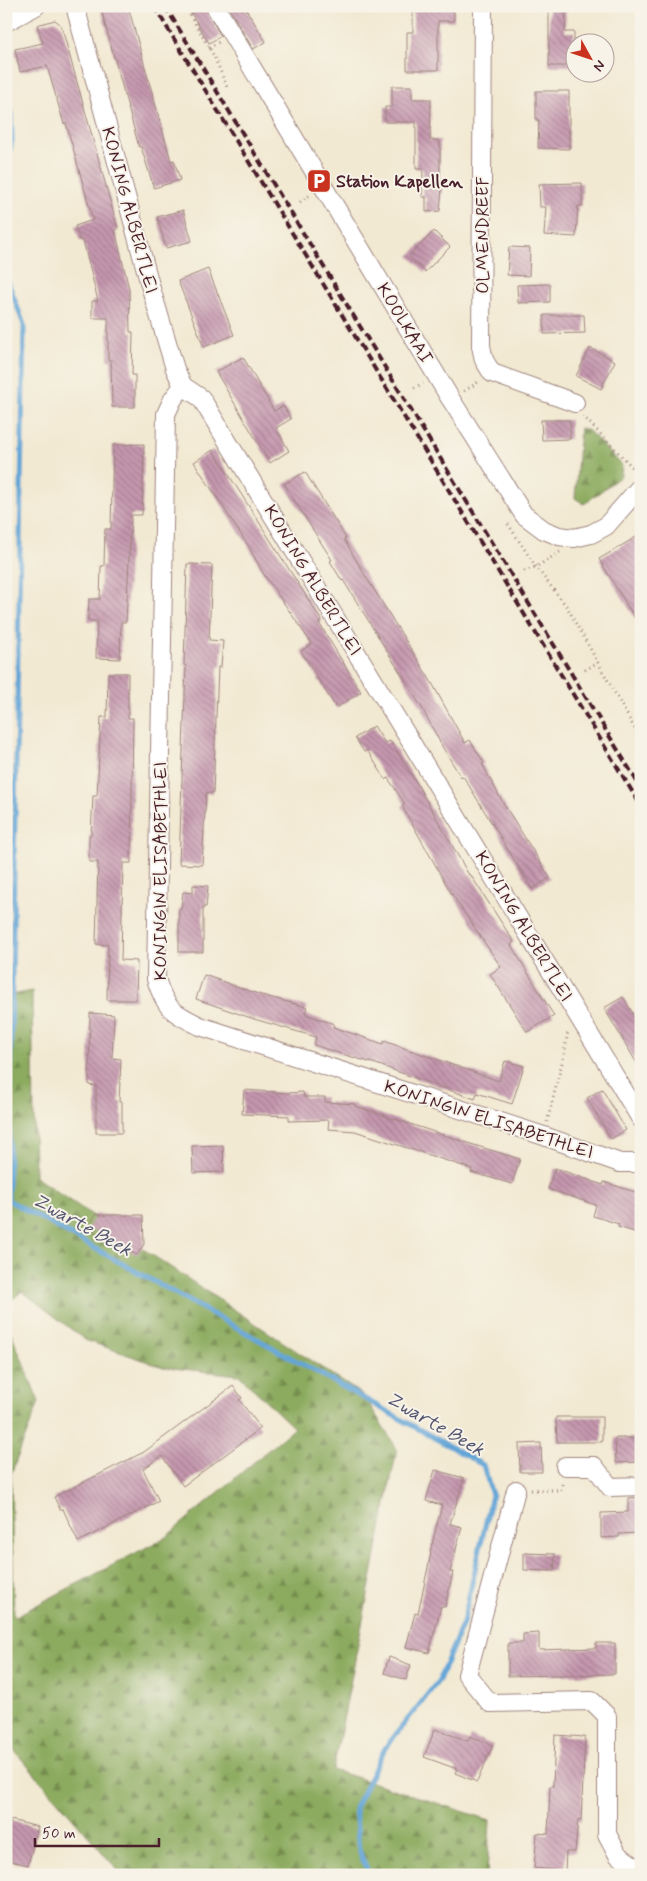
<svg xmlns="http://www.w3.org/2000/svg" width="647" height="1881" font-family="Mynerve,sans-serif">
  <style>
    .forest { fill: url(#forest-firs); stroke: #6b6544 }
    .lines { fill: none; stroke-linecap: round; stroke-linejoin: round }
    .stream { stroke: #63a5d7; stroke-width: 5 }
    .building { fill: url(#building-back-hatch) }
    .minor-casing { stroke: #9e847e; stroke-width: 20 }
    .path { stroke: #9e847e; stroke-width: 3; stroke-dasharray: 1 4; stroke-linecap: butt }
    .minor { stroke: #fff; stroke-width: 18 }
    .rail { stroke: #4a1f2b; stroke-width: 4; stroke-dasharray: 8 4; stroke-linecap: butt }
    .labels { text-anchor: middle; stroke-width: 4; stroke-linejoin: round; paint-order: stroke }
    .poi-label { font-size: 18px; font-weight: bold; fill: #4a1f2b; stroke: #f7f3e8; text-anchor: start }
    .street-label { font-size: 18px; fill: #4a1f2b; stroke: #f7f3e8 }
    .water-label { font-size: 19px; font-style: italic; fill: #545570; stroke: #f7f3e8 }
  </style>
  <defs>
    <pattern id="forest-firs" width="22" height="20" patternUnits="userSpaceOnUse" patternTransform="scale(1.25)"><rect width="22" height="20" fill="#8cab5e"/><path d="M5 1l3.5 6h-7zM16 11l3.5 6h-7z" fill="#748b4e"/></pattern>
    <pattern id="building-back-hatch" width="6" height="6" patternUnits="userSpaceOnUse" patternTransform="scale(1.25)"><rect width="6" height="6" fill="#c597ae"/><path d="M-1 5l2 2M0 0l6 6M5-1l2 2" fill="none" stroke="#a27b8e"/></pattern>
  </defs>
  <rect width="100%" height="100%" fill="#f7f3e8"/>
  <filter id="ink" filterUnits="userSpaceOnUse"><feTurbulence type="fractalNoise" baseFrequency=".02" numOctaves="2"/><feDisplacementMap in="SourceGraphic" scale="10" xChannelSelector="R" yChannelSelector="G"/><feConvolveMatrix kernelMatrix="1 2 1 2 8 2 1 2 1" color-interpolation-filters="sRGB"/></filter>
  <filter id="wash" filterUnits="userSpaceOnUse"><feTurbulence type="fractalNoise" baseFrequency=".0096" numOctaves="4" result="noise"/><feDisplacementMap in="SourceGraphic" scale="20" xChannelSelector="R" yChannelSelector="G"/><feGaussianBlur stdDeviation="1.12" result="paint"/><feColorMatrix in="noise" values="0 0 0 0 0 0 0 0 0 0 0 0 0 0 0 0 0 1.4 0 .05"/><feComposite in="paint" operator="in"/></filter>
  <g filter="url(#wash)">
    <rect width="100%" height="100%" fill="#f2e9d2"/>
    <path class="forest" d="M580,428l9,3 33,34 -1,11 -37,28 -9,-6z
      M32,991l3,186 329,219 33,53 -64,321 157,50 -3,55h-365l-116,-134v-421l33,82 -28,72 3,143 152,-80 128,-109 -55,-53 -76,-8 -78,-27 -63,-49 -16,14v-309z"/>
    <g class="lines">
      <path class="stream" d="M6,166l6,-25 -1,-32
        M6,276l18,49 -16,875 475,265 9,30 -29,128 -24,57 -54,68 -30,60 4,42 10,25"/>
    </g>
    <g id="blocks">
      <path class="building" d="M100,6h28l43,155 3,-1 6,20 -26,8 -13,-41h-2z
        M187,6h17l17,30 -12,7z
        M228,6h16l22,36 -13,7z
        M413,6h41v15h-16v49h-31v-38h6z
        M549,6h17l-1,26h9v34h-25z
        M55,20l6,5 4,14 53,190 -3,1 14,59 1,43h3l-1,43h3v32h-23l-1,-47h-3v-42h-16v-17h6l-15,-61 -3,1 -5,-15 18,-6 -27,-97 -2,1 -17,-58 -27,6 -5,-23 28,-6 -6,-18z
        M392,86h20v13h19l-1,41h10v49h2l-2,22 -14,1v-15h-4l1,-28h-7v-47h-31v-15h7z
        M536,91h33v58l-31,-1 1,-28h-3z
        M582,183v23h-4l-2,31 -32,-2 2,-28h-6l-1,-23z
        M183,210l9,31 -26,7 -9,-31z
        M434,231l16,16 -25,25 -16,-16z
        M509,247l21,1 -1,28 -22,-1z
        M208,269l26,66 -30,12 -26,-66z
        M550,284v18l-32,1 -1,-18z
        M544,315h40l1,18 -41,1z
        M590,348l25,13 -14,28 -25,-13z
        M243,357l31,54 9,-5 8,13 -15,9 13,23 -19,12 -54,-91z
        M541,420h29v19l-28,1z
        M144,444l-2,71h-11l-5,107h-5l-1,37 -24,-1 1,-37h-9l1,-22h11l1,-33h3l1,-37h6l2,-84z
        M213,450l109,171 -3,2 42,69 -25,16 -35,-57 11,-7 -49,-71 -14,-26 -55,-85z
        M305,472l41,66 -2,1 19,33 69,111 33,60 5,-3 14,23 -2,1 20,37 48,77 -18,11 -69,-113 -2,1 -18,-29 -21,-40 -54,-88 -25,-40 -1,1 -12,-20 2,-1 -48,-76z
        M641,534v94l-42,-69z
        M187,564l25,1 -3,75 14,1 -2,26h-3l-5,126h-7l-4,72 -23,-1 7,-198 -2,-1z
        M108,673h20v45h5l-2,145h-8l-2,97 16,1 -1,39h-29l1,-55 -12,-1 2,-82h-9v-27h2l2,-39h4l4,-79h6z
        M374,726l11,17 5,-2 19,29 60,105 1,-1 44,68 -3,3 43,71 -27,16 -37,-58 11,-7 -51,-76 -48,-85 3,-2 -17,-26 -2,2 -19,-30 -3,2 -9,-14z
        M193,885l15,1 -2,21h-3v45h-24v-43h2l2,-17 10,1z
        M204,975l57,20 46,12 -2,7 29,10 -1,3 50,17 1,-3 115,40 6,-20 19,5 -12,38 -35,-11 -2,6 -99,-35 -41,-12 -21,-7 2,-8 -62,-18 -58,-20z
        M623,997l18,30v43l-37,-62z
        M90,1013l24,2 -2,43 9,1 -2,43h3v31h-26v-47l-7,-1z
        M602,1089l24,41 -15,9 -24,-41z
        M244,1090l44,3 15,-1 1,5h21v5l30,2v2l119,39 46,14 -8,25 -41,-12 1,-3 -117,-38 -27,-2 1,-9 -40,1v-5l-47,-2z
        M223,1145l1,27 -31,1 -1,-27z
        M555,1168l48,17 1,-3 37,12v40l-23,-7 1,-3 -26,-8 3,-11 -48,-16z
        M96,1214l5,1h42l1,29 -7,11 -49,-27z
        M233,1386l9,12 -3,2 22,28 -78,58 -21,-30 -19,13 16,32 -81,41 -15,-33h-3l-6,-12 90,-45z
        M556,1417h46v25h-45z
        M615,1438h26v24l-25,1z
        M541,1443l1,29h-22l-1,-28z
        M435,1470l29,8 -14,46 12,3 -12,45h3l-8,35 -4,-1 -12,47 -23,-6 9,-34 3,1 13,-61 -1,-1 12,-47 -16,-4z
        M641,1497v36l-22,1v3l-18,1v-25l27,-1v-14z
        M524,1553l31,1 -1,17 -30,-1z
        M539,1633v17l57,-2v-5h19v31l-107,2v-33h15v-9z
        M389,1657l22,8 -5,15 -22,-7z
        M435,1729l33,12 2,-5 23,9 -16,37 -22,-9 2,-4 -33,-12z
        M555,1735l30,2 -4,84 -3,-1 -3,32h-9l-1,19 -31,-3 3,-35 11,1 2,-48h3z
        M11,1820l27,7 -10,38 -22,-5v-22z"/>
    </g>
  </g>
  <g filter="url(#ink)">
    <use href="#blocks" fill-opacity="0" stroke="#9e847e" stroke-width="1"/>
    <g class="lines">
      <defs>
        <path id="minor" d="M75,6l75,279 25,84 8,17 18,12 440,721
          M215,6l235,392 74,117 20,15 15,6 15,2 17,-4 15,-8 35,-40
          M483,6l-2,340 3,14 8,13 83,30
          M6,22l30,-16
          M183,386l-10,13 -7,15 -10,565c10,31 16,33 44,47l344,110 76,27h21
          M565,1466h29l16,21 31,-1
          M516,1490l-49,185 23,28 102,-2 15,15v118l11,21 23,16"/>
      </defs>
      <use href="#minor" class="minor-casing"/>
      <path class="path" d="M185,6l29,50 13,31
        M209,48l10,-6
        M300,202l10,-7
        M414,388l9,-5
        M464,391l16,-10
        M583,416l53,55
        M508,524l28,43 31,40 74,133
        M524,571l12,-4 24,-15
        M585,670l13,-8
        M547,1122l17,-67 4,-24
        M531,1490h30l2,-9"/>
      <use href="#minor" class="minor"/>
      <path class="rail" d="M154,6l487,800
        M165,6l476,782"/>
    </g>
  </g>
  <defs>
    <symbol id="parking-square" viewBox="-11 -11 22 22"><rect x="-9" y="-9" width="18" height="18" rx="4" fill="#c8321e" stroke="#f7f3e8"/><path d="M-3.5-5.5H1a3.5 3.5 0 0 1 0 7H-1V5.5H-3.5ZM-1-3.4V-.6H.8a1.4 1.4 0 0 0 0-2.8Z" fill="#fff"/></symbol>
  </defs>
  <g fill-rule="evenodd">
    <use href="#parking-square" x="305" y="167" width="28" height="28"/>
  </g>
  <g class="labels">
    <g class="poi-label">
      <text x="336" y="187">Station Kapellen</text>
    </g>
    <g class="street-label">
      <text transform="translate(130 210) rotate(75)" y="6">KONING ALBERTLEI</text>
      <text transform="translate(482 235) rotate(-90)" y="6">OLMENDREEF</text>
      <text transform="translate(405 323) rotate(59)" y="6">KOOLKAAI</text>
      <text transform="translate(313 580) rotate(59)" y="6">KONING ALBERTLEI</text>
      <text transform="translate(160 871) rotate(-90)" y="6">KONINGIN ELISABETHLEI</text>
      <text transform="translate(524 926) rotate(59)" y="6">KONING ALBERTLEI</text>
      <text transform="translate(489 1119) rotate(18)" y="6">KONINGIN ELISABETHLEI</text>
    </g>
    <g class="water-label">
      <text transform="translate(83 1224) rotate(29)" y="7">Zwarte Beek</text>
      <text transform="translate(436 1423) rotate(30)" y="7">Zwarte Beek</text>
    </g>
  </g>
  <rect width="647" height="1881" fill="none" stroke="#f7f3e8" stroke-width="25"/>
  <g transform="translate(590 58) rotate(130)"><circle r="24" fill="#f7f3e8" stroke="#b29e9c"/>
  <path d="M0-4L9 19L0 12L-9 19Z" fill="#c8321e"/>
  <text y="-8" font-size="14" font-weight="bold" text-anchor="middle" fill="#4a1f2b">N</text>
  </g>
  <path d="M35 1838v8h124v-8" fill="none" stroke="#4a1f2b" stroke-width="2.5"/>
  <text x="42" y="1838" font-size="15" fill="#4a1f2b" stroke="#f7f3e8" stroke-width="4" paint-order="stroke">50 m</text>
</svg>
